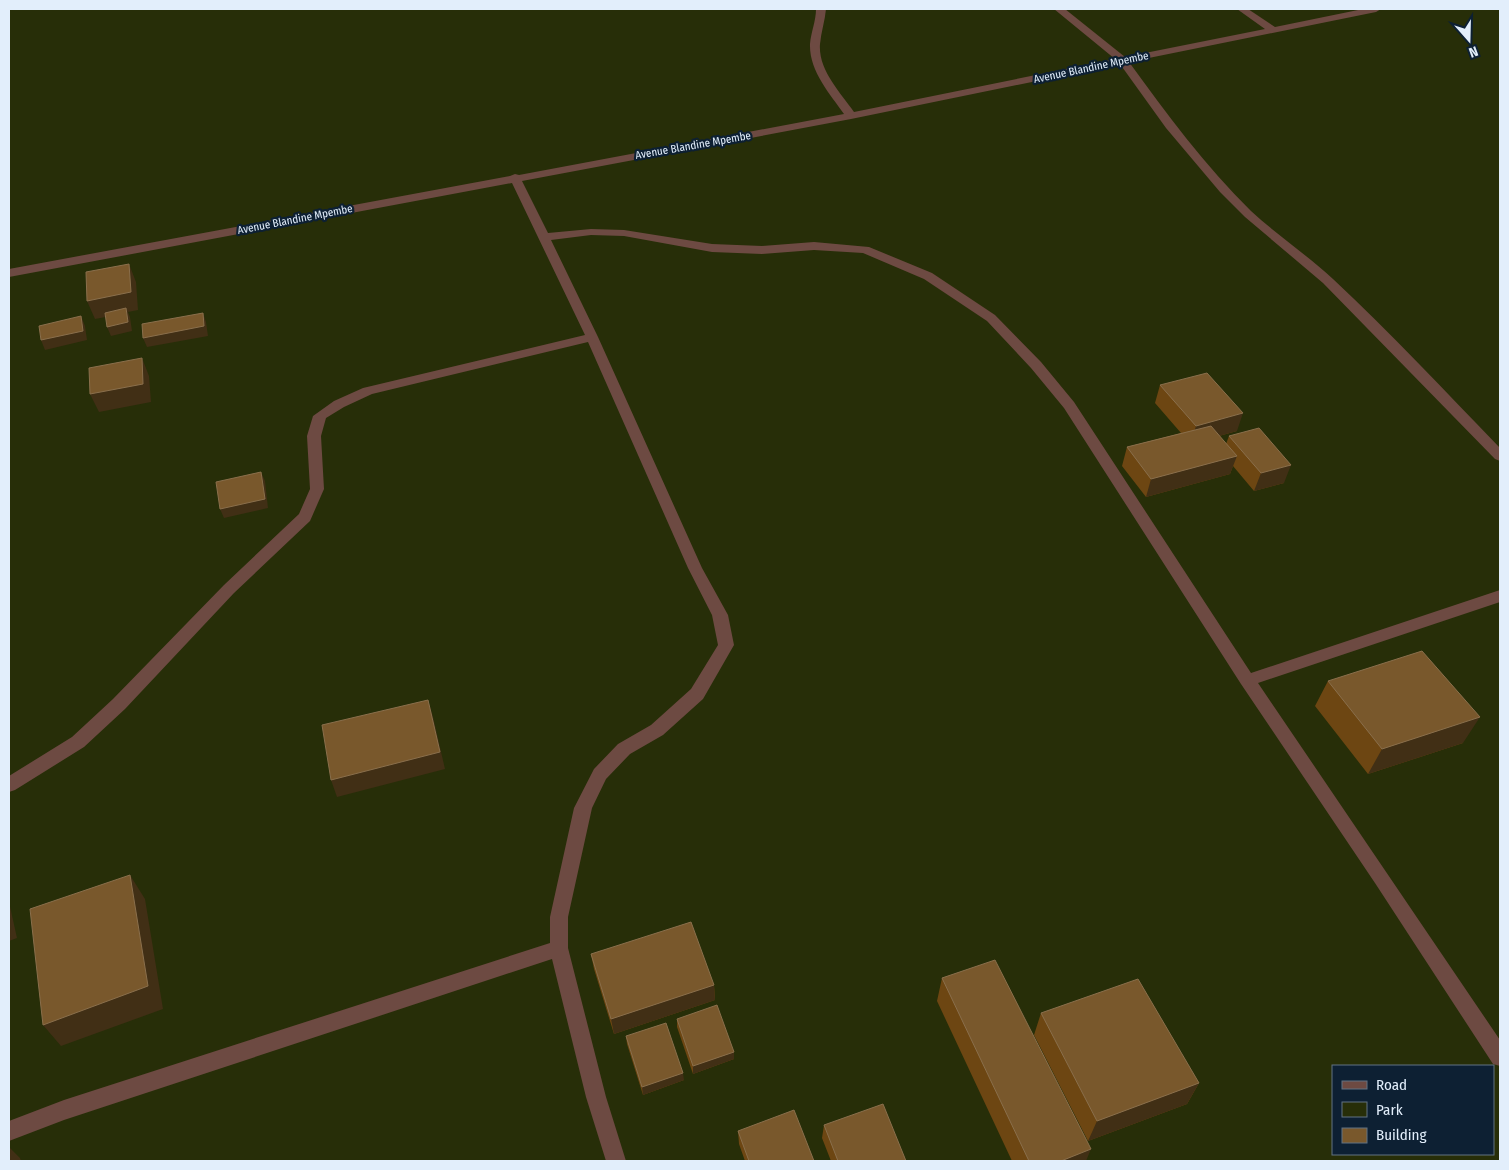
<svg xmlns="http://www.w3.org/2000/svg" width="1509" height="1170" font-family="'Fira Sans Condensed',sans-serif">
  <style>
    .green { fill: #272e08; fill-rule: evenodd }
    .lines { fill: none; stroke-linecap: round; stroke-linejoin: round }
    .minor { fill: #6d4a42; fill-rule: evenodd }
    .wall { fill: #6d4612 }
    .shaded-wall { fill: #412f15 }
    .building { fill: #79582c; stroke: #8a6f4c }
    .labels { text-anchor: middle; stroke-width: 4.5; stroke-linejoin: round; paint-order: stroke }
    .far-street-label { font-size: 11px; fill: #e2eefb; stroke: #0d2033 }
  </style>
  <rect width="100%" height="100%" fill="#0d2033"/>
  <path class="green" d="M9,9h1491v1152h-1491zM1333,1066h160v88h-160z"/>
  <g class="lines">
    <path class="minor" d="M816,9h10c-1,12 -5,23 -6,35 -2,26 20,48 34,68l261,-53 -61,-50h11l60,48 140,-28 -28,-20h11l27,18 88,-18h18l-5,3 -247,50c38,52 76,104 122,149 26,24 56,44 82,68 58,54 112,112 167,169v13l-5,-2 -172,-176 -78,-66 -25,-25 -54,-64 -46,-64 -269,55 -329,62 26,52 43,-4 33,1 88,14 50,2 52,-4 55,5 63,26 63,42 46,47 33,40 177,271 249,-83v12l-242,81 242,357v26l-7,-2 -118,-181 -134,-199 -177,-276 -33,-40 -44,-47 -63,-42 -61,-26 -49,-3 -52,4 -50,-2 -88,-16 -33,-1 -40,5 47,97 104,231 26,47 6,30 -31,54 -40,36 -33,19 -24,25 -14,29 -24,109v31l38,149 20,64h-20l-20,-64 -34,-138 -488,161 -55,21v-20l55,-21 486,-157v-26l24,-109 20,-39 24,-25 33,-19 40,-36 27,-44 -6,-30 -24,-47 -100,-226 -216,52 -28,13 -18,11 -5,18 3,53 -14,32 -76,72 -109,116 -41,38 -69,43 -6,2v-16l63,-39 41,-38 111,-114 75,-71 11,-25 -3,-53 6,-20 21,-15 29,-13 222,-53 -73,-152 -503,94v-8l501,-93 5,-2 4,1 325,-61c-14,-20 -35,-43 -34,-70 1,-12 6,-23 6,-35z"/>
  </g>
  <path class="wall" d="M1160,385l77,46 -18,5 7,8 3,-8 55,47 -30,8 -21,-25 -3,8 -84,23 -24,-31 5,-19 54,-14 -26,-30z
    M1328,681l135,62 -95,31 -53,-68z
    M591,954l123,31 1,15 -101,34 -20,-65z
    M942,978l144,183h-74l-75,-160z
    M1041,1013l158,70 -12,21 -99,37 -54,-106z
    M677,1019l57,40 -41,15 -16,-47z
    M626,1036l58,44 -41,15 -16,-51z
    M824,1125l82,36h-75l-9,-23z
    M738,1131l76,30h-69l-6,-17z"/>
  <path class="shaded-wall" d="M129,264l7,18 2,28 -10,2 2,5 2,14 -21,5 -4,-9 20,-14 -32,6 -8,-18z
    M203,313l3,9 2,14 -61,11 -4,-9z
    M81,316l4,10 2,14 -42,10 -4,-10z
    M142,358l7,18 2,26 -52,10 -9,-18z
    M1243,413l-6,18 -47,13 6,-18z
    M1237,456l-7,18 -84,23 5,-18z
    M1291,465l-7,18 -30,8 7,-18z
    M261,472l4,9 3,27 -44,10 -4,-9z
    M428,700l5,17 12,52 -108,28 -6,-17z
    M1480,717l-17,26 -95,31 14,-25z
    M130,875l15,24 18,110 -102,37 -18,-21z
    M9,902l8,36 -8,3z
    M714,985l1,15 -101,34 -3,-15z
    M734,1052v7l-41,15v-8z
    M683,1073l1,7 -41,15 -1,-8z
    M1199,1083l-12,21 -99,37 9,-20z
    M9,1147l11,11 1,3h-12z
    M1091,1149l-5,12h-25z"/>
  <path class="building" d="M129,264l2,28 -44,9 -1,-29z
    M126,308l2,14 -21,5 -2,-14z
    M203,313l1,13 -61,12 -1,-14z
    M81,316l2,15 -42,9 -2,-14z
    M142,358l1,26 -53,10 -1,-26z
    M1207,373l36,40 -47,13 -36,-41z
    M1211,426l26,30 -86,23 -24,-32z
    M1259,428l32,37 -30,8 -32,-37z
    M261,472l4,27 -45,10 -4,-27z
    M1422,651l58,66 -98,32 -54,-68z
    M428,700l12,52 -109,28 -9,-55z
    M130,875l18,111 -105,39 -13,-116z
    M691,922l23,63 -103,34 -20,-65z
    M995,960l96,189 -30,12h-32l-87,-183z
    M1138,979l61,104 -102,38 -56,-108z
    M717,1005l17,47 -41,14 -16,-47z
    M666,1023l17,50 -41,14 -16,-51z
    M883,1104l23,57h-68l-14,-36z
    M794,1110l20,51h-65l-11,-30z"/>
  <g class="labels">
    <g class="far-street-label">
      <text transform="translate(1091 67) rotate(-12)" y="4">Avenue Blandine Mpembe</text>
      <text transform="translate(693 145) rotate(-10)" y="4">Avenue Blandine Mpembe</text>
      <text transform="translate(295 219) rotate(-11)" y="4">Avenue Blandine Mpembe</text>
    </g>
  </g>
  <rect width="1509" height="1170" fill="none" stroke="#e2eefb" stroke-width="20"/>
  <rect x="1332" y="1065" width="162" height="90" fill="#0d2033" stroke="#627283"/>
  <rect x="1342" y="1081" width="25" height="8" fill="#6d4a42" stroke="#627283"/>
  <text x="1376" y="1090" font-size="15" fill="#e2eefb">Road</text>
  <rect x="1342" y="1102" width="25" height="15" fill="#272e08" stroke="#627283"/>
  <text x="1376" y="1115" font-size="15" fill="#e2eefb">Park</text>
  <rect x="1342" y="1128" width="25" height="15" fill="#79582c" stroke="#627283"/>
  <text x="1376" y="1140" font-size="15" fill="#e2eefb">Building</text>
  <g transform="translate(1469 40) rotate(160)" stroke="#0d2033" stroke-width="4" paint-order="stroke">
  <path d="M0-4L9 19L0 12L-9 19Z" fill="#e2eefb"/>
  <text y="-8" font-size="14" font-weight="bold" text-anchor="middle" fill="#e2eefb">N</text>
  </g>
</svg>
